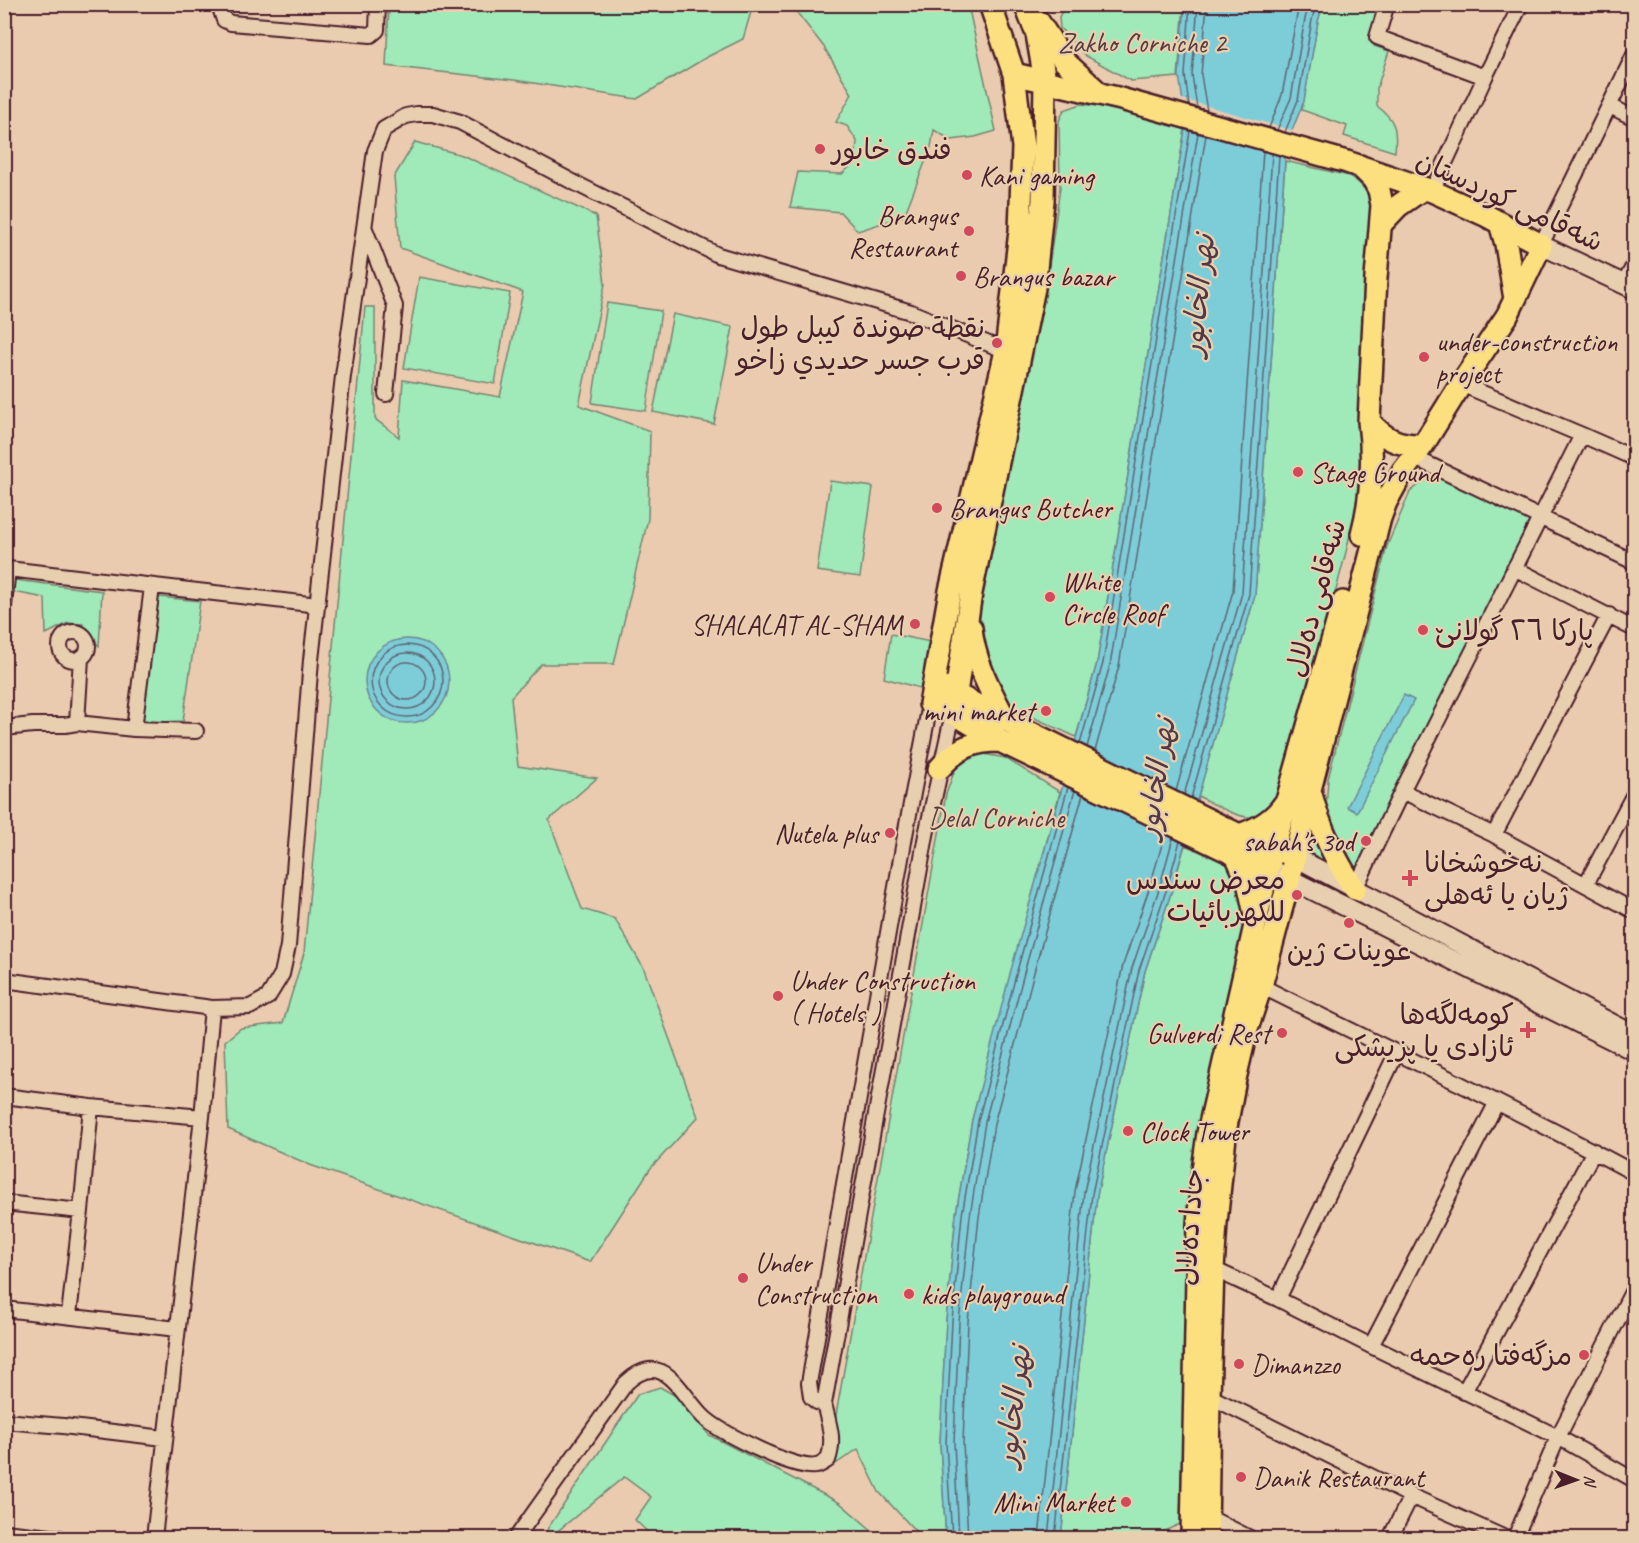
<svg xmlns="http://www.w3.org/2000/svg" width="1639" height="1543" font-family="Caveat,'Playpen Sans Arabic',sans-serif">
  <style>
    .green { fill: #a0e9b8; stroke: #758472; stroke-width: 1.5 }
    .water { fill: #7dcdd9; stroke: #698793; stroke-width: 1.5 }
    .pier { fill: #eacbaf }
    .lines { fill: none; stroke-linecap: round; stroke-linejoin: round }
    .shore { stroke: #5e6571; stroke-width: 1.5 }
    .street-casing { stroke: #4a1f2b; stroke-width: 18 }
    .secondary-casing { stroke: #4a1f2b; stroke-width: 22 }
    .primary-casing { stroke: #4a1f2b; stroke-width: 26 }
    .street { stroke: #e8cfb0; stroke-width: 14 }
    .secondary { stroke: #e8cfb0; stroke-width: 18 }
    .primary { stroke: #fce080; stroke-width: 21 }
    .poi-dot { fill: #d1495b; stroke: #e8cfb0; stroke-width: 2 }
    .labels { text-anchor: middle; stroke-width: 4.5; stroke-linejoin: round; paint-order: stroke }
    .park-label { font-size: 28px; fill: #573d40; stroke: #e8cfb0 }
    .poi-label { font-size: 28px; fill: #4a1f2b; stroke: #e8cfb0; text-anchor: start }
    .street-label { font-size: 28px; fill: #4a1f2b; stroke: #e8cfb0 }
    .water-label { font-size: 30px; font-style: italic; fill: #523945; stroke: #e8cfb0 }
  </style>
  <rect width="100%" height="100%" fill="#eacbaf"/>
  <filter id="ink" filterUnits="userSpaceOnUse"><feTurbulence type="fractalNoise" baseFrequency=".0167" numOctaves="2"/><feDisplacementMap in="SourceGraphic" scale="12" xChannelSelector="R" yChannelSelector="G"/><feConvolveMatrix kernelMatrix="1 2 1 2 8 2 1 2 1" color-interpolation-filters="sRGB"/></filter>
  <g filter="url(#ink)">
    <path class="green" d="M389,5v-1l364,1 -10,34 -36,18 -70,42 -123,-19 -128,-14z
      M791,5h177l28,126 -21,6 -24,3 -17,-10 -3,17 -27,69 -46,15 -18,-19 -50,-5 8,-35 44,2 13,-12 2,-21 -10,-15 -11,-4 16,-28 -28,-47z
      M1065,5h119l-6,72 -47,4 -45,-25 -26,-28 -1,-11z
      M1323,5h64l-13,41 15,5 -12,37v18c19,14 20,24 18,46l-51,-16 3,-10 -45,-16 16,-89z
      M1081,104l34,4 71,15 -89,540 -21,74 -63,-29 -15,-22 -9,-17 -9,-39 -1,-29 68,-321 13,-92 -1,-67 5,-11z
      M415,142l47,13 134,61 9,68 -26,121 71,26 -2,88 -34,145h-73l-30,33 7,69 79,12 -48,42 33,89 33,10 29,50 54,148 -48,52 -60,93 -280,-97 -82,-36 -3,-88 16,-13 42,-5 21,-70 61,-646h10v112l24,18 4,-57 97,17 23,-105 -123,-44 -6,-71z
      M1285,161l64,15 10,7 9,10 5,17 -14,195 1,54 -4,48 -10,45 -66,251c-7,4 -16,12 -25,14 -15,3 -43,-14 -57,-21l57,-201z
      M419,277l91,16 -15,91 -91,-16z
      M607,303l54,8 -15,100 -54,-8z
      M673,314l60,13 -19,97 -61,-12z
      M1435,472l98,50 -172,345 -6,1 -29,-60 2,-29 59,-233 23,-54z
      M830,481l43,6 -13,90 -43,-6z
      M14,580l88,11 -3,55 -8,-9 -8,-13 -15,-1 -22,11 -1,-36 -32,-6z
      M159,597l41,4 -17,120 -43,2z
      M891,634l40,8 -8,47 -39,-11z
      M979,753l26,5 55,34 -88,328 -16,94 -10,107 -6,122 6,95h-24l-43,-46 -21,-43 -24,16 -6,-5 118,-666 11,-30z
      M1308,824l27,46 -34,-16z
      M1185,845l43,19 13,22 5,41 -23,90 -34,206 -9,301 -31,14h-88l36,-343 48,-224 26,-78z
      M660,1387l16,9 33,39 131,68 41,35h-227l-19,-18 16,-23 -27,-20 -75,61h-5l4,-10 90,-134z"/>
    <path class="water" d="M1185,5h138l-5,16 -14,80 -18,44 -31,450 -84,298 -26,78 -48,224 -36,343h-115l-6,-95 6,-122 10,-107 16,-94 39,-150 86,-307 89,-540 -7,-48z
      M365 681a42 42 0 1 1 84 0a42 42 0 1 1-84 0Z
      M1404,695l10,5 -57,112 -10,-5z"/>
    <path class="pier" d="M1179,98l116,33 -6,14 -1,14 -106,-31 1,-5z"/>
    <g class="lines">
      <path class="shore" d="M1189,106l-4,-31 5,-71
        M1197,108l-5,-33 6,-71
        M1207,111l-6,-36 6,-71
        M1269,128l13,-33 17,-91
        M1277,130l14,-32 14,-79 4,-15
        M1285,132l13,-32 14,-80 4,-16
        M371 681a36 36 0 1 1 72 0a36 36 0 1 1-72 0Z
        M379 681a28 28 0 1 1 56 0a28 28 0 1 1-56 0Z
        M388 681a19 19 0 1 1 38 0a19 19 0 1 1-38 0Z
        M1080,744l23,-81 87,-532
        M1087,747l23,-82 88,-532
        M1095,751l24,-85 87,-531
        M1176,791l57,-200 30,-440
        M1184,795l58,-202 30,-439
        M1191,798l58,-204 30,-438
        M952,1538l-6,-95 6,-122 10,-106 16,-94 39,-150 51,-184
        M959,1538l-5,-95 5,-121 11,-106 15,-94 39,-149 51,-183
        M968,1538l-5,-95 5,-121 11,-105 15,-93 39,-148 50,-182
        M1039,1538l36,-347 48,-226 27,-79 15,-52
        M1048,1538l36,-346 48,-224 27,-79 14,-51
        M1055,1538l37,-344 47,-224 27,-79 14,-50"/>
      <defs>
        <path id="street" d="M221,4v7l3,9 7,3 140,12 6,-5 1,-26
          M1387,4l-10,33 108,40
          M1632,4l2,1
          M1610,106l24,12
          M1432,191l53,-114 36,-73
          M365,229l30,77 -9,88
          M1541,245l93,-190
          M1624,284l10,-19
          M1461,384l121,51 52,23
          M1413,457l221,105
          M1514,568l120,61
          M4,605l4,-36 310,36
          M60 646a14 14 0 1 1 28 0a14 14 0 1 1-28 0Z
          M77,723l4,-65
          M4,728l29,-3h32l12,-2 57,6 18,-142
          M134,729l62,2
          M1402,791l92,44 140,76
          M1494,835l115,-220
          M1586,884l48,-90
          M1355,889l47,-98 180,-356
          M4,980l208,28
          M1261,986c124,62 251,121 373,187
          M4,1096l87,11 111,10
          M4,1203l77,8
          M1213,1269l65,30 93,47 187,91 76,43
          M1278,1299l118,-245
          M4,1309l173,20
          M69,1315l12,-104 10,-104
          M1371,1346l126,-244
          M1464,1392l130,-241
          M1209,1396l202,100 94,42
          M824,1404l-7,-2 -6,-5 -2,-14 97,-553 24,-126
          M4,1421l59,5 101,12
          M1208,1517l42,21
          M4,1532l56,6
          M154,1538l48,-421 10,-109 38,-1 18,-10 14,-23 6,-28 23,-286 32,-284 32,-225 9,-22 22,-13 11,-2h16l27,8 111,59 147,74 193,57 95,39
          M516,1538l110,-155c40,-38 55,16 81,37 17,14 88,50 109,46 4,0 8,-4 12,-6 7,-20 1,-36 -4,-56l102,-569 27,-122
          M1390,1538l21,-42
          M1515,1538l43,-101 76,-149"/>
        <path id="secondary" d="M1541,245l93,44
          M1295,857l339,178
          M1268,868l366,183"/>
        <path id="primary" d="M990,4l24,70 9,73 -3,84 -14,120 -56,240 -20,113 23,9 47,28 236,114 32,13
          M1038,21l26,40 35,32
          M1014,74l103,24 230,64 85,29 55,25 54,29 -34,71 -46,68 -38,61 -20,26 -17,31 -6,16 -70,272 -15,67 -34,129 -15,46 -11,47 -9,48 -10,96 -3,46 -4,127 -2,142
          M1360,166l13,13 6,11 3,15 -6,73 -7,143c5,39 3,75 -7,113
          M1500,223l6,21 9,55
          M1381,224l17,-18 26,-18
          M1369,421c15,18 30,25 54,24
          M971,628c3,33 19,62 34,91
          M944,688l75,39 220,108 47,18
          M953,713l18,-120 63,-305 9,-87 2,-120 -8,-47 -12,-30
          M939,769c18,-21 33,-28 61,-28
          M1311,794c9,34 24,66 44,95
          M1239,835c19,-6 35,-15 46,-32
          M1236,855l12,27 7,32
          M1192,1538l6,-314 4,-46 6,-45 60,-265 75,-266"/>
      </defs>
      <use href="#street" class="street-casing"/>
      <use href="#secondary" class="secondary-casing"/>
      <use href="#primary" class="primary-casing"/>
      <use href="#street" class="street"/>
      <use href="#secondary" class="secondary"/>
      <use href="#primary" class="primary"/>
    </g>
  </g>
  <g class="poi-dot">
    <circle cx="820" cy="149" r="6"/>
    <circle cx="967" cy="175" r="6"/>
    <circle cx="969" cy="231" r="6"/>
    <circle cx="961" cy="276" r="6"/>
    <circle cx="997" cy="343" r="6"/>
    <circle cx="1424" cy="357" r="6"/>
    <circle cx="1298" cy="472" r="6"/>
    <circle cx="937" cy="508" r="6"/>
    <circle cx="1050" cy="597" r="6"/>
    <circle cx="915" cy="624" r="6"/>
    <circle cx="1423" cy="630" r="6"/>
    <circle cx="1046" cy="711" r="6"/>
    <circle cx="890" cy="833" r="6"/>
    <circle cx="1366" cy="841" r="6"/>
    <path d="M1407 869h6v6h6v6h-6v6h-6v-6h-6v-6h6z"/>
    <circle cx="1297" cy="895" r="6"/>
    <circle cx="1349" cy="923" r="6"/>
    <circle cx="778" cy="996" r="6"/>
    <path d="M1525 1021h6v6h6v6h-6v6h-6v-6h-6v-6h6z"/>
    <circle cx="1282" cy="1033" r="6"/>
    <circle cx="1128" cy="1131" r="6"/>
    <circle cx="743" cy="1278" r="6"/>
    <circle cx="909" cy="1294" r="6"/>
    <circle cx="1584" cy="1355" r="6"/>
    <circle cx="1239" cy="1364" r="6"/>
    <circle cx="1241" cy="1477" r="6"/>
    <circle cx="1126" cy="1502" r="6"/>
  </g>
  <g class="labels">
    <g class="park-label">
      <text x="1142" y="52">Zakho Corniche 2</text>
      <text x="996" y="827">Delal Corniche</text>
    </g>
    <g class="poi-label">
      <text x="832" y="159">فندق خابور</text>
      <text x="979" y="185">Kani gaming</text>
      <text x="957" y="225" text-anchor="end">Brangus<tspan x="957" dy="32">Restaurant</tspan></text>
      <text x="973" y="286">Brangus bazar</text>
      <text x="985" y="337" text-anchor="end">نقطة صوندة كيبل طول<tspan x="985" dy="32">قرب جسر حديدي زاخو</tspan></text>
      <text x="1436" y="351">under-construction<tspan x="1436" dy="32">project</tspan></text>
      <text x="1310" y="482">Stage Ground</text>
      <text x="949" y="518">Brangus Butcher</text>
      <text x="1062" y="591">White<tspan x="1062" dy="32">Circle Roof</tspan></text>
      <text x="903" y="634" text-anchor="end">SHALALAT AL-SHAM</text>
      <text x="1435" y="640">پارکا ٢٦ گولانێ</text>
      <text x="1034" y="721" text-anchor="end">mini market</text>
      <text x="878" y="843" text-anchor="end">Nutela plus</text>
      <text x="1354" y="851" text-anchor="end">sabah's 3od</text>
      <text x="1424" y="872">نەخوشخانا<tspan x="1424" dy="32">ژيان يا ئەهلى</tspan></text>
      <text x="1285" y="889" text-anchor="end">معرض سندس<tspan x="1285" dy="32">للكهربائيات</tspan></text>
      <text x="1349" y="960" text-anchor="middle">عوینات ژین</text>
      <text x="790" y="990">Under Construction<tspan x="790" dy="32">( Hotels )</tspan></text>
      <text x="1514" y="1024" text-anchor="end">کومەلگەھا<tspan x="1514" dy="32">ئازادی یا پزیشکی</tspan></text>
      <text x="1270" y="1043" text-anchor="end">Gulverdi Rest</text>
      <text x="1140" y="1141">Clock Tower</text>
      <text x="755" y="1272">Under<tspan x="755" dy="32">Construction</tspan></text>
      <text x="921" y="1304">kids playground</text>
      <text x="1572" y="1365" text-anchor="end">مزگەفتا رەحمە</text>
      <text x="1251" y="1374">Dimanzzo</text>
      <text x="1253" y="1487">Danik Restaurant</text>
      <text x="1114" y="1512" text-anchor="end">Mini Market</text>
    </g>
    <g class="street-label">
      <text transform="translate(1510 200) rotate(25)" y="10">شەقامی کوردستان</text>
      <text transform="translate(1315 598) rotate(-75)" y="10">شەقامی دەلال</text>
      <text transform="translate(1189 1227) rotate(-86)" y="10">جادا دەلال</text>
    </g>
    <g class="water-label">
      <text transform="translate(1198 295) rotate(-84)" y="10">نهر الخابور</text>
      <text transform="translate(1156 778) rotate(-81)" y="10">نهر الخابور</text>
      <text transform="translate(1013 1406) rotate(-83)" y="10">نهر الخابور</text>
    </g>
  </g>
  <rect width="1639" height="1543" fill="none" stroke="#e8cfb0" stroke-width="24"/>
  <rect x="12" y="12" width="1615" height="1519" fill="none" stroke="#4a1f2b" stroke-width="2" filter="url(#ink)"/>
  <g transform="translate(1576 1480) rotate(91)" stroke="#e8cfb0" stroke-width="4.5" paint-order="stroke">
  <path d="M0-4.5L10 22L0 15L-10 22Z" fill="#4a1f2b"/>
  <text y="-9" font-size="16" font-weight="bold" text-anchor="middle" fill="#4a1f2b">N</text>
  </g>
</svg>
